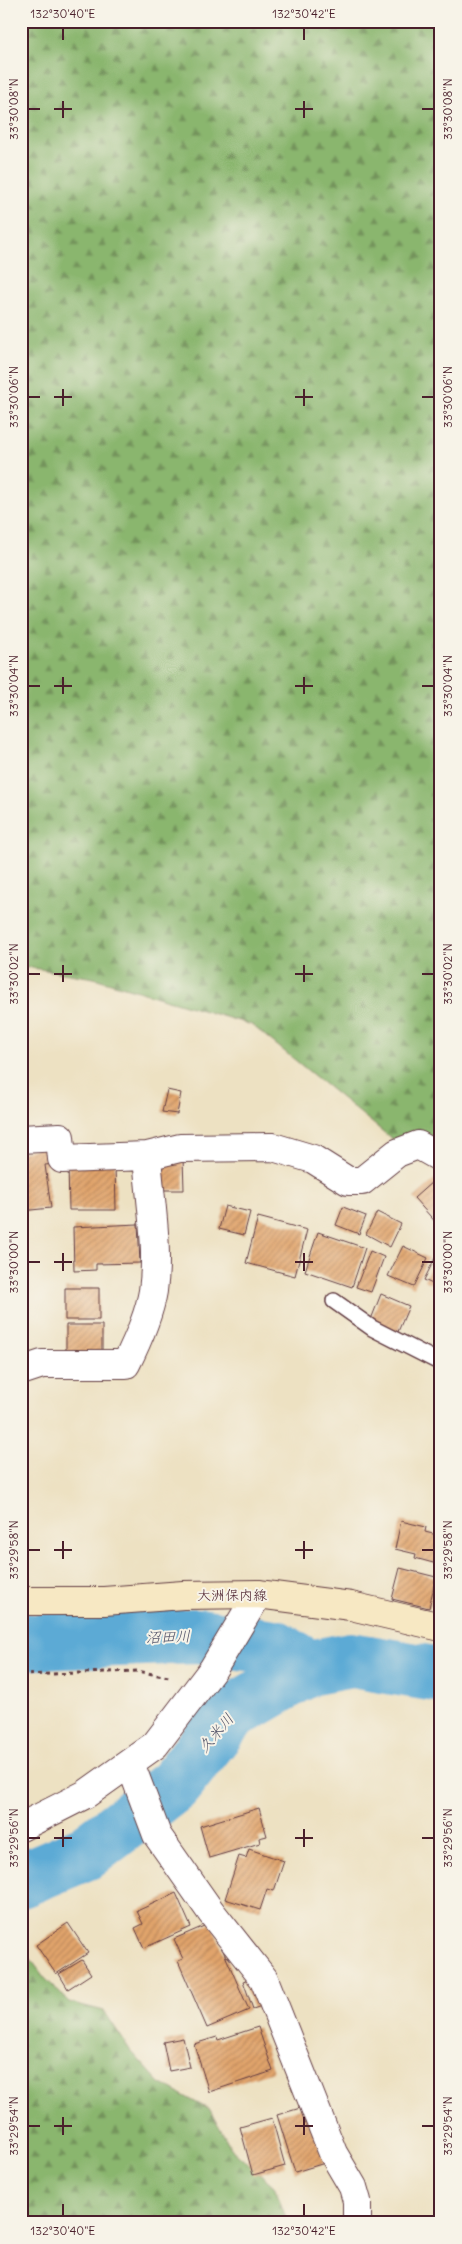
<svg xmlns="http://www.w3.org/2000/svg" width="462" height="2244" font-family="Delius,'Klee One',sans-serif">
  <style>
    .forest { fill: url(#forest-firs); stroke: #6a6a4c }
    .lines { fill: none; stroke-linecap: round; stroke-linejoin: round }
    .river { stroke: #5baad5; stroke-width: 56 }
    .building { fill: url(#building-hatch) }
    .service-casing { stroke: #623c42; stroke-width: 18 }
    .minor-casing { stroke: #623c42; stroke-width: 30 }
    .secondary-casing { stroke: #623c42; stroke-width: 30 }
    .path { stroke: #623c42; stroke-width: 3; stroke-dasharray: 4 4; stroke-linecap: butt }
    .service { stroke: #fff; stroke-width: 15 }
    .minor { stroke: #fff; stroke-width: 28 }
    .secondary { stroke: #f7e8c3; stroke-width: 28 }
    .ticks { fill: none; stroke: #4a1f2b; stroke-width: 2 }
    .labels { text-anchor: middle; stroke-width: 4; stroke-linejoin: round; paint-order: stroke }
    .street-label { font-size: 14px; fill: #4a1f2b; stroke: #f7f3e8 }
    .water-label { font-size: 15px; font-style: italic; fill: #505066; stroke: #f7f3e8 }
    .neatline { fill: none; stroke: #4a1f2b; stroke-width: 2 }
    .ticks-label { font-size: 12px; text-anchor: middle; fill: #4a1f2b }
  </style>
  <defs>
    <pattern id="forest-firs" width="22" height="20" patternUnits="userSpaceOnUse" patternTransform="scale(1.25)"><rect width="22" height="20" fill="#8ab66e"/><path d="M5 1l3.5 6h-7zM16 11l3.5 6h-7z" fill="#73935b"/></pattern>
    <pattern id="building-hatch" width="6" height="6" patternUnits="userSpaceOnUse" patternTransform="scale(1.25)"><rect width="6" height="6" fill="#e1a46c"/><path d="M-1 1l2-2M0 6l6-6M5 7l2-2" fill="none" stroke="#b88559"/></pattern>
  </defs>
  <rect width="100%" height="100%" fill="#f7f3e8"/>
  <filter id="ink" filterUnits="userSpaceOnUse"><feTurbulence type="fractalNoise" baseFrequency=".02" numOctaves="2"/><feDisplacementMap in="SourceGraphic" scale="10" xChannelSelector="R" yChannelSelector="G"/><feConvolveMatrix kernelMatrix="1 2 1 2 8 2 1 2 1" color-interpolation-filters="sRGB"/></filter>
  <filter id="wash" filterUnits="userSpaceOnUse"><feTurbulence type="fractalNoise" baseFrequency=".0096" numOctaves="4" result="noise"/><feDisplacementMap in="SourceGraphic" scale="20" xChannelSelector="R" yChannelSelector="G"/><feGaussianBlur stdDeviation="1.12" result="paint"/><feColorMatrix in="noise" values="0 0 0 0 0 0 0 0 0 0 0 0 0 0 0 0 0 1.4 0 .05"/><feComposite in="paint" operator="in"/></filter>
  <g filter="url(#wash)">
    <rect width="100%" height="100%" fill="#ede1c2"/>
    <path class="forest" d="M21,21h420v1117l-5,-2 -44,3 -140,-114 -158,-47 -73,-12z
      M21,1946l23,31 25,25 35,9 26,39 30,33 50,27 21,38 43,38 14,37h-267z"/>
    <g class="lines">
      <path class="river" d="M21,1641l16,1 161,-6 76,11 35,21
        M21,1880l66,-28 87,-67 56,-71 79,-46 42,-8 90,15"/>
    </g>
    <g id="blocks">
      <path class="building" d="M167,1090l14,3 -4,21 -15,-2z
        M52,1144l3,20 -10,1 6,43 -30,3v-58z
        M161,1158h22l1,32h-23z
        M68,1163h47l1,47h-47z
        M441,1174v51l-2,1 -25,-28z
        M225,1206l25,6 -6,23 -25,-6z
        M343,1207l23,9 -7,18 -23,-9z
        M377,1212l24,12 -11,23 -24,-13z
        M258,1217l49,13 -12,46 -49,-13z
        M138,1224l2,39 -44,1v6l-22,1 -1,-44z
        M318,1232l47,16 -13,39 -47,-16z
        M403,1246l25,12 -14,29 -26,-11z
        M370,1251l14,6 -13,35 -15,-5z
        M435,1258l6,2v28l-17,-8z
        M65,1288h34v32h-34z
        M381,1294l28,12 -12,28 -27,-12z
        M66,1325h36v31l-36,1z
        M401,1521l25,6 -1,5 16,4v13l-4,15 -22,-6 1,-4 -21,-5z
        M400,1568l36,9 -7,31 -37,-9z
        M440,1577h1v30l-8,-2z
        M259,1808l8,28 -8,2 1,5 -51,15 -9,-32z
        M249,1849l35,12 -10,30 -7,-2 -7,21 -35,-11 14,-43 7,2z
        M176,1893l15,34 -47,21 -9,-20 8,-4 -6,-13z
        M68,1923l20,30 -32,21 -20,-29z
        M211,1923l38,87 -42,18 -29,-67 5,-2 -9,-20z
        M82,1960l9,14 -23,15 -9,-15z
        M254,1977l10,28 -11,4 -10,-28z
        M258,2027l15,44 -64,21 -15,-48 23,-7 1,3z
        M183,2038l7,29 -21,4 -6,-29z
        M307,2106l18,57 -30,9 -18,-57z
        M272,2118l13,48 -32,9 -13,-48z"/>
    </g>
  </g>
  <g filter="url(#ink)">
    <use href="#blocks" fill-opacity="0" stroke="#623c42" stroke-width="1"/>
    <g class="lines">
      <defs>
        <path id="service" d="M334,1301l38,27 69,35"/>
        <path id="minor" d="M21,1139l39,-2 2,22 85,-3 33,-8 93,-1 40,12 35,22h14l35,-28 21,-8 23,13
          M21,1371l21,-7h84c11,-22 23,-48 27,-73 6,-43 -3,-91 -6,-135
          M130,1763l27,72 54,77 53,67 69,174 20,34 4,14v22
          M21,1827l65,-33 69,-49 58,-76 45,-75"/>
        <path id="secondary" d="M21,1601h83l79,-6 75,-1 93,12 90,21"/>
      </defs>
      <use href="#service" class="service-casing"/>
      <use href="#minor" class="minor-casing"/>
      <use href="#secondary" class="secondary-casing"/>
      <path class="path" d="M21,1675l116,-4 32,6"/>
      <use href="#service" class="service"/>
      <use href="#minor" class="minor"/>
      <use href="#secondary" class="secondary"/>
    </g>
  </g>
  <path class="ticks" d="M63,28v12M304,28v12M63,101v17M304,101v17M28,109h12M54,109h18M295,109h18M422,109h12M63,389v17M304,389v17M28,397h12M54,397h18M295,397h18M422,397h12M63,677v17M304,677v17M28,686h12M54,686h18M295,686h18M422,686h12M63,965v17M304,965v17M28,974h12M54,974h18M295,974h18M422,974h12M63,1253v18M304,1253v18M28,1262h12M54,1262h18M295,1262h18M422,1262h12M63,1541v18M304,1541v18M28,1550h12M54,1550h18M295,1550h18M422,1550h12M63,1829v18M304,1829v18M28,1838h12M54,1838h18M295,1838h18M422,1838h12M63,2117v18M304,2117v18M28,2126h12M54,2126h18M295,2126h18M422,2126h12M63,2204v12M304,2204v12"/>
  <g class="labels">
    <g class="street-label">
      <text x="232" y="1600">大洲保内線</text>
    </g>
    <g class="water-label">
      <text transform="translate(168 1637) rotate(-2)" y="5">沼田川</text>
      <text transform="translate(216 1733) rotate(-49)" y="5">久米川</text>
    </g>
  </g>
  <rect width="462" height="2244" fill="none" stroke="#f7f3e8" stroke-width="55"/>
  <rect x="28" y="28" width="406" height="2188" class="neatline"/>
  <g class="ticks-label">
    <text x="63" y="18">132°30'40"E</text>
    <text x="304" y="18">132°30'42"E</text>
    <text transform="translate(14 109) rotate(-90)" y="4">33°30'08"N</text>
    <text transform="translate(448 109) rotate(-90)" y="4">33°30'08"N</text>
    <text transform="translate(14 397) rotate(-90)" y="4">33°30'06"N</text>
    <text transform="translate(448 397) rotate(-90)" y="4">33°30'06"N</text>
    <text transform="translate(14 686) rotate(-90)" y="4">33°30'04"N</text>
    <text transform="translate(448 686) rotate(-90)" y="4">33°30'04"N</text>
    <text transform="translate(14 974) rotate(-90)" y="4">33°30'02"N</text>
    <text transform="translate(448 974) rotate(-90)" y="4">33°30'02"N</text>
    <text transform="translate(14 1262) rotate(-90)" y="4">33°30'00"N</text>
    <text transform="translate(448 1262) rotate(-90)" y="4">33°30'00"N</text>
    <text transform="translate(14 1550) rotate(-90)" y="4">33°29'58"N</text>
    <text transform="translate(448 1550) rotate(-90)" y="4">33°29'58"N</text>
    <text transform="translate(14 1838) rotate(-90)" y="4">33°29'56"N</text>
    <text transform="translate(448 1838) rotate(-90)" y="4">33°29'56"N</text>
    <text transform="translate(14 2126) rotate(-90)" y="4">33°29'54"N</text>
    <text transform="translate(448 2126) rotate(-90)" y="4">33°29'54"N</text>
    <text x="63" y="2235">132°30'40"E</text>
    <text x="304" y="2235">132°30'42"E</text>
  </g>
</svg>
